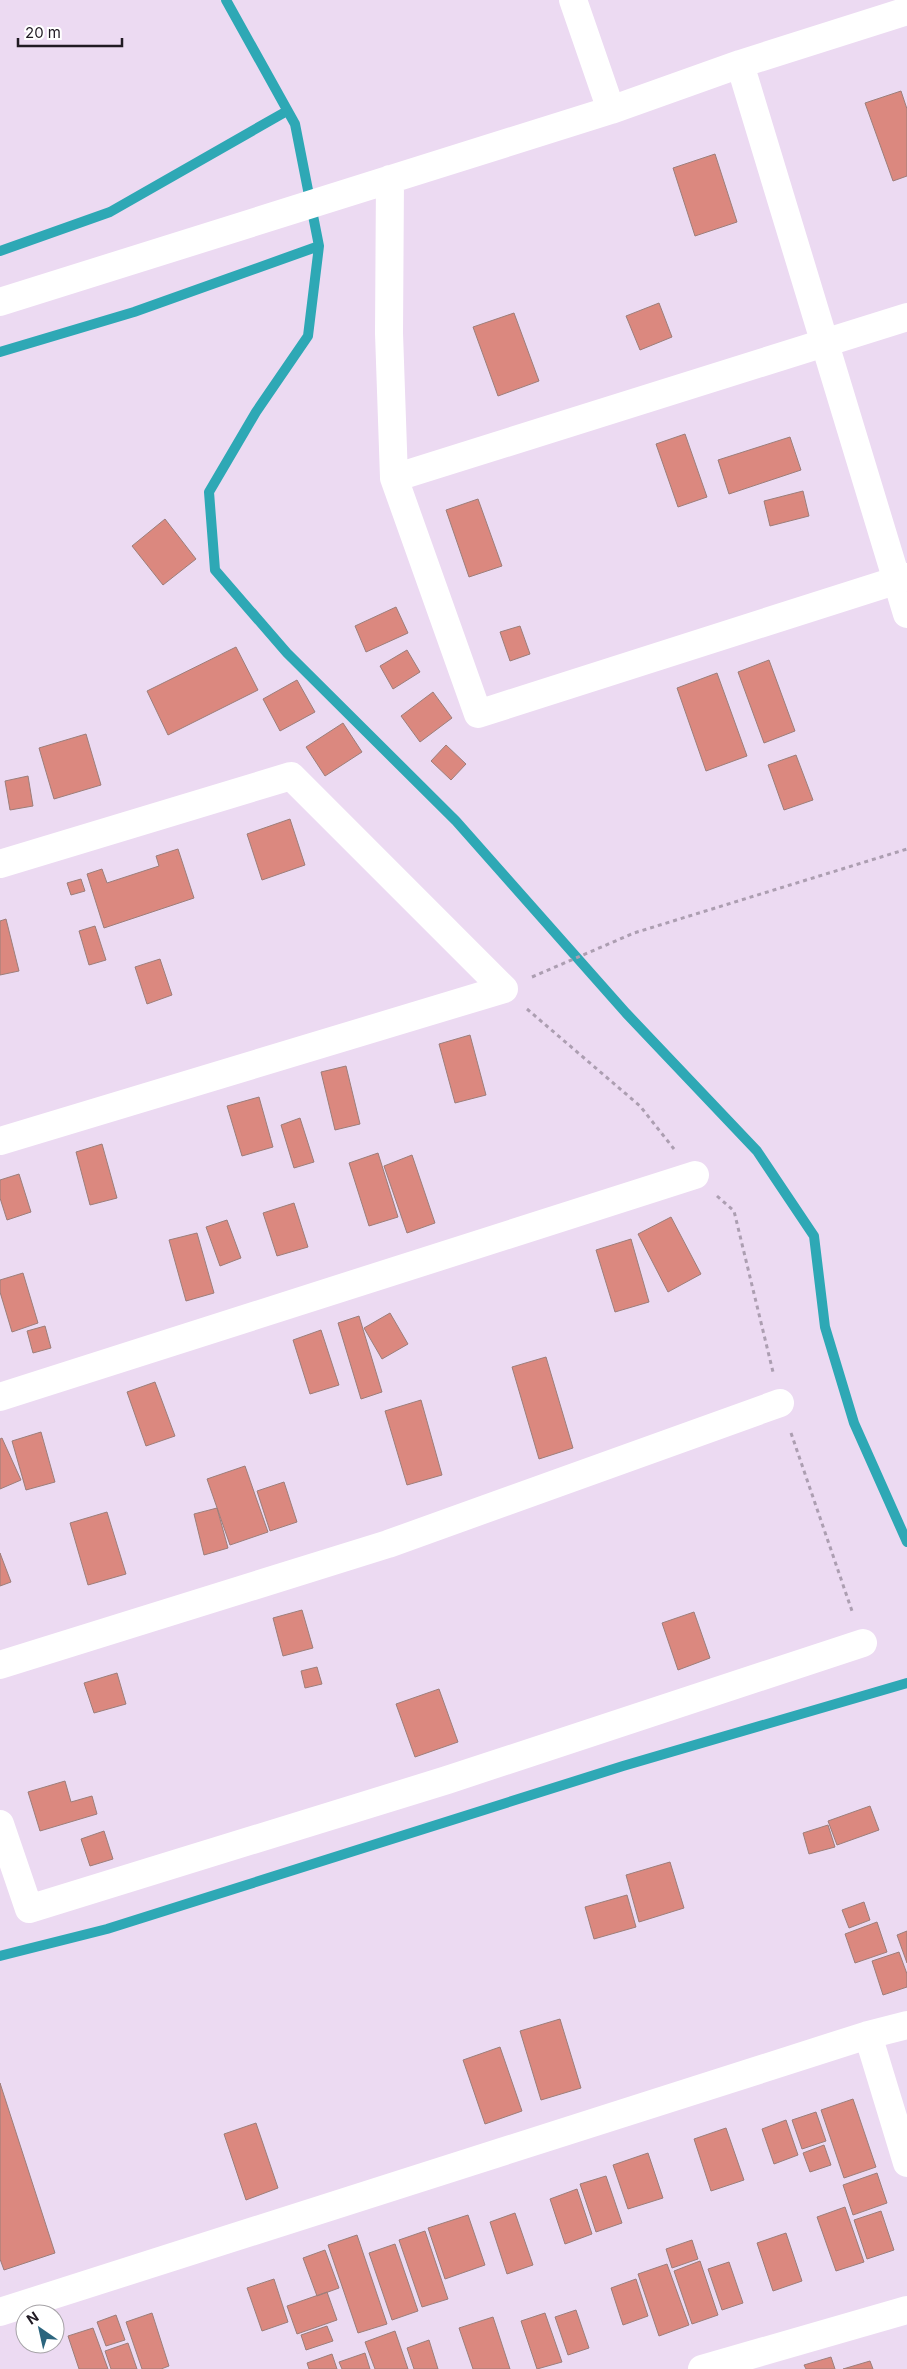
<svg xmlns="http://www.w3.org/2000/svg" width="907" height="2369" font-family="Inter,sans-serif">
  <style>
    .lines { fill: none; stroke-linecap: round; stroke-linejoin: round }
    .stream { stroke: #2ea8b5; stroke-width: 10 }
    .building { fill: #db887f; stroke: #9c7e7a }
    .path { stroke: #ac9eb1; stroke-width: 3; stroke-dasharray: 4 4; stroke-linecap: butt }
    .minor { stroke: #fff; stroke-width: 28 }
  </style>
  <rect width="100%" height="100%" fill="#ecdaf2"/>
  <g class="lines">
    <path class="stream" d="M226,0l69,124 24,122 -11,90 -52,76 -47,80 6,78 72,83 169,168 170,192 131,138 57,85 11,91 29,96 53,119
      M0,251l110,-39 177,-101
      M0,352l134,-40 185,-66
      M0,1956l107,-27 516,-163 284,-83"/>
  </g>
  <path class="building" d="M901,91l6,18v67l-14,5 -28,-78z
    M715,154l22,68 -42,14 -22,-68z
    M659,303l13,34 -32,13 -14,-34z
    M514,313l25,68 -41,15 -25,-69z
    M685,434l22,63 -29,10 -22,-63z
    M790,437l11,33 -72,24 -11,-34z
    M803,491l6,25 -39,10 -6,-25z
    M478,499l24,67 -33,11 -23,-67z
    M165,519l31,40 -33,26 -31,-39z
    M396,607l12,26 -42,19 -11,-26z
    M520,626l10,28 -20,7 -10,-29z
    M236,647l22,43 -90,45 -21,-44z
    M407,650l13,22 -27,17 -13,-23z
    M769,660l26,71 -31,12 -26,-71z
    M717,673l30,83 -41,15 -29,-83z
    M297,680l18,32 -35,19 -17,-32z
    M433,692l19,26 -32,24 -19,-26z
    M343,723l19,29 -37,24 -19,-29z
    M86,734l15,51 -47,14 -15,-51z
    M446,745l20,19 -15,16 -20,-19z
    M796,755l17,45 -29,10 -16,-45z
    M28,776l5,30 -23,4 -5,-29z
    M290,819l15,46 -43,15 -15,-46z
    M178,849l16,49 -90,30 -17,-54 15,-5 5,14 52,-17 -3,-10z
    M81,879l4,12 -14,4 -4,-12z
    M6,919l13,52 -19,4v-54z
    M95,926l11,34 -17,5 -10,-34z
    M160,959l12,36 -25,9 -12,-37z
    M470,1035l16,60 -31,8 -16,-59z
    M346,1066l14,58 -25,6 -14,-58z
    M259,1097l14,50 -31,9 -15,-50z
    M300,1118l14,44 -20,6 -13,-43z
    M102,1144l15,54 -27,7 -14,-53z
    M378,1153l20,64 -29,9 -20,-63z
    M412,1155l23,68 -28,10 -23,-67z
    M19,1174l12,38 -24,8 -7,-22v-18z
    M294,1203l14,44 -31,9 -14,-43z
    M671,1217l30,57 -33,18 -30,-58z
    M227,1220l14,38 -21,8 -14,-39z
    M197,1233l17,60 -28,8 -17,-61z
    M631,1239l18,63 -34,10 -19,-62z
    M23,1273l15,50 -26,9 -12,-40v-12z
    M390,1313l18,31 -26,15 -18,-31z
    M359,1316l23,76 -21,7 -23,-76z
    M45,1326l6,22 -18,5 -6,-22z
    M321,1330l18,55 -29,9 -17,-54z
    M546,1357l27,91 -34,11 -27,-92z
    M155,1382l20,54 -29,10 -19,-54z
    M421,1400l21,75 -35,10 -22,-74z
    M41,1432l14,50 -29,8 -14,-49z
    M2,1438l19,42 -21,9v-50z
    M245,1466l23,66 -38,13 -23,-66z
    M284,1482l13,40 -27,9 -13,-40z
    M217,1508l11,40 -24,7 -10,-41z
    M107,1512l19,62 -38,11 -18,-62z
    M0,1553l11,29 -11,4z
    M302,1610l11,38 -30,8 -10,-38z
    M694,1612l16,46 -32,12 -16,-47z
    M317,1667l5,17 -17,4 -4,-17z
    M117,1673l9,31 -32,9 -10,-30z
    M439,1689l19,53 -43,15 -19,-53z
    M65,1781l6,21 21,-6 5,18 -57,17 -12,-39z
    M870,1806l9,24 -42,15 -9,-24z
    M828,1825l7,22 -26,7 -6,-21z
    M104,1831l9,28 -23,7 -9,-27z
    M670,1862l14,46 -45,14 -13,-47z
    M627,1895l9,32 -42,12 -9,-32z
    M864,1902l6,18 -21,8 -7,-18z
    M877,1922l10,30 -32,11 -10,-29z
    M907,1931v32l-10,-28z
    M899,1952l8,22v13l-24,8 -11,-34z
    M560,2019l21,69 -40,12 -21,-69z
    M500,2047l22,64 -37,13 -22,-64z
    M0,2083l55,170 -51,17 -4,-11z
    M853,2099l23,68 -32,11 -23,-68z
    M816,2112l10,29 -24,8 -10,-29z
    M786,2120l12,35 -24,9 -12,-35z
    M256,2123l22,65 -32,12 -22,-66z
    M726,2128l18,52 -33,11 -17,-52z
    M824,2145l7,20 -21,7 -7,-19z
    M648,2153l15,45 -35,11 -15,-44z
    M877,2173l10,30 -34,12 -10,-30z
    M606,2176l16,47 -26,9 -16,-48z
    M577,2189l15,45 -27,10 -15,-45z
    M845,2207l19,55 -28,9 -19,-54z
    M881,2211l13,39 -27,9 -13,-39z
    M515,2213l18,52 -26,9 -17,-52z
    M468,2215l17,50 -40,14 -17,-51z
    M425,2231l23,68 -26,8 -23,-67z
    M786,2233l16,48 -29,10 -16,-48z
    M357,2235l30,89 -29,9 -30,-88z
    M692,2240l6,19 -26,9 -6,-19z
    M395,2244l23,67 -26,9 -23,-67z
    M325,2250l14,38 -22,8 -14,-38z
    M700,2261l18,54 -26,9 -18,-53z
    M729,2262l14,41 -21,7 -14,-41z
    M667,2264l22,61 -30,11 -21,-62z
    M274,2279l14,43 -26,9 -15,-43z
    M636,2279l12,37 -25,9 -12,-37z
    M327,2292l10,28 -40,14 -10,-28z
    M576,2310l13,38 -21,7 -13,-38z
    M152,2313l17,53 -8,3h-19l-16,-47z
    M545,2313l17,49 -25,7 -16,-48z
    M116,2315l9,25 -19,6 -9,-24z
    M493,2317l17,52h-37l-14,-41z
    M327,2326l6,15 -27,9 -5,-15z
    M93,2328l15,41h-29l-11,-33z
    M395,2331l13,38h-33l-10,-27z
    M429,2340l9,29h-24l-7,-21z
    M128,2343l9,26h-26l-6,-18z
    M365,2353l5,16h-28l-3,-7z
    M332,2354l5,15h-28l-2,-6z
    M831,2357l4,12h-29l-2,-4z
    M870,2361l3,8h-30z"/>
  <g class="lines">
    <path class="path" d="M532,977l102,-44 273,-84
      M527,1009l113,97 34,43
      M717,1196l17,15 39,161
      M791,1433l62,181"/>
    <path class="minor" d="M573,0l38,110
      M740,64l167,550
      M390,179l-1,154 5,145 84,236 429,-137
      M0,302l611,-192 129,-46 167,-53
      M394,478l513,-161
      M0,864l291,-88 213,213 -504,152
      M0,1397l695,-222
      M0,1665l388,-121 392,-141
      M0,1824l29,85 418,-129 416,-137
      M868,2035l39,128
      M0,2312l868,-277 39,-10
      M702,2369l205,-59"/>
  </g>
  <g transform="translate(40 2329) rotate(326)"><circle r="24" fill="#ffffff" stroke="#a6a3a7"/>
  <path d="M0-4L9 19L0 12L-9 19Z" fill="#2b657e"/>
  <text y="-8" font-size="14" font-weight="bold" text-anchor="middle" fill="#201a23">N</text>
  </g>
  <path d="M18 38v8h104v-8" fill="none" stroke="#201a23" stroke-width="2.5"/>
  <text x="25" y="38" font-size="15" fill="#201a23" stroke="#ffffff" stroke-width="4" paint-order="stroke">20 m</text>
</svg>
